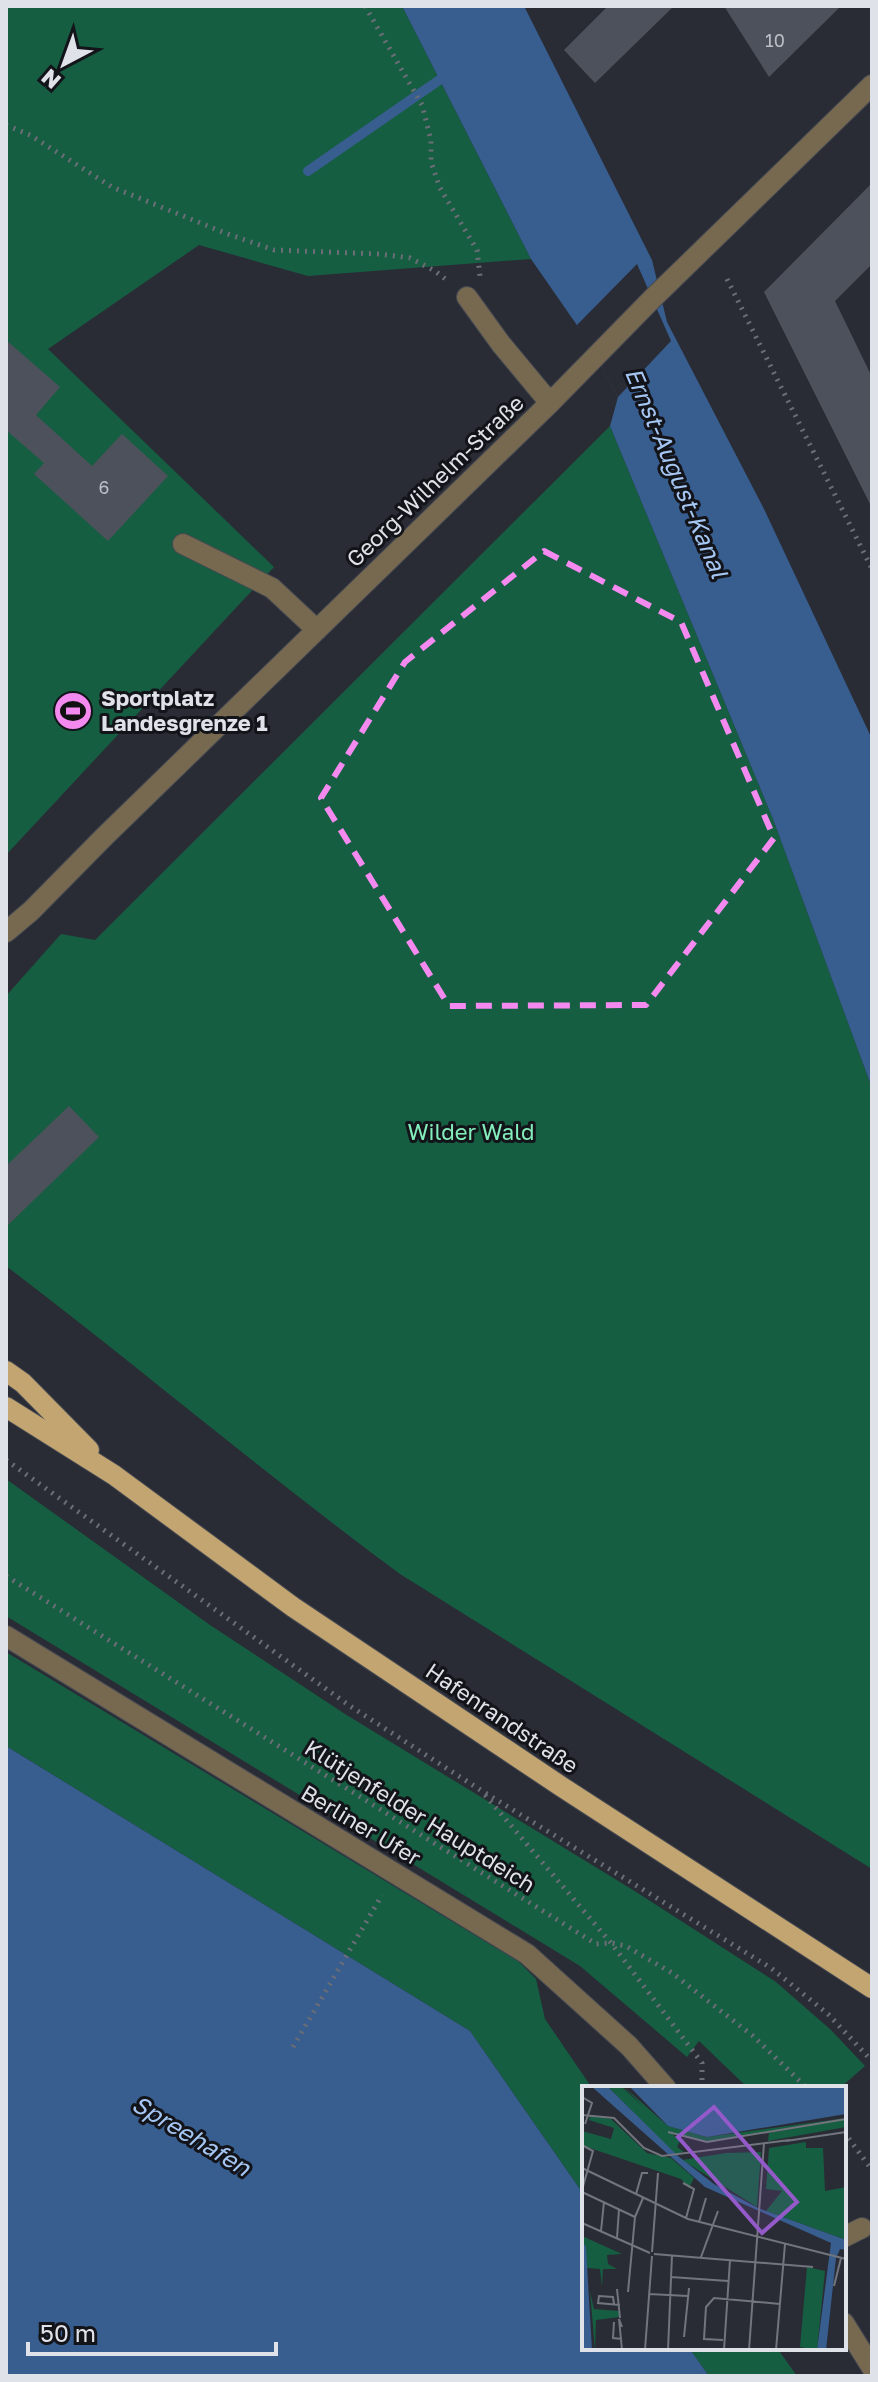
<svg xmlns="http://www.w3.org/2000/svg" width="878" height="2382" font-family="'Golos Text',sans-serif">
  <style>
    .green { fill: #165e42 }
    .water { fill: #385d8f }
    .pier { fill: #292c35 }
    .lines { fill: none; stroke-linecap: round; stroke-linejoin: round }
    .stream { stroke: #385d8f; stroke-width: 10 }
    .building { fill: #4d515b }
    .minor-casing { stroke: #464952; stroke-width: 22 }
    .major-casing { stroke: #464952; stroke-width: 22 }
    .path { stroke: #6b6e76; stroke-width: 5; stroke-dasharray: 2 6; stroke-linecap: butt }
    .minor { stroke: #776950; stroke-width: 20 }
    .major { stroke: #c2a570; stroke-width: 20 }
    .marked { fill: none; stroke: #f489ef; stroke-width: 6; stroke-dasharray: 16 10; stroke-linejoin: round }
    .labels { text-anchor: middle; stroke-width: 6; stroke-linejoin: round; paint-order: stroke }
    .number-label { font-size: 18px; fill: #bbbec6 }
    .street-label { font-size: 22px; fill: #e0e2e9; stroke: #131419 }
    .poi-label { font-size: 22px; font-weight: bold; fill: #e0e2e9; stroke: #131419; text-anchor: start }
    .park-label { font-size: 22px; fill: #83edbb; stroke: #131419 }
    .water-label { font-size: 24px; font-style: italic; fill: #a5c6f3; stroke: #131419 }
    .inset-road { fill: none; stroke: #72757d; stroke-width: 2 }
    .view { fill: #945aca; fill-opacity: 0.15; stroke: #945aca; stroke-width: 4 }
    .inset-edge { fill: none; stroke: #e0e2e9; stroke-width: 4 }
  </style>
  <rect width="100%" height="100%" fill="#292c35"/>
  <path class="green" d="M6,6h396l129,253 -223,17 -109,-31 -151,104 226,218 -268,288z
    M610,426l163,393 99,269v781l-472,-295c-134,-99 -261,-207 -394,-308v-270l55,-62 34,6z
    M6,1479l204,146 135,89 288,176 143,92 55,48 34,36 -25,22h-92l-49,-47 -12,16 -107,-91 -574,-350z
    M6,1652l513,310 17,17 9,40 47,69h-8v107l-114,-164 -464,-285z
    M689,2348h88l20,28h-88z"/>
  <path class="water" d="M402,6h122l128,254 15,62 97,187 108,230v349l-99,-269 -163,-393 8,-29 -37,-66 -50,-72z
    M6,1746l464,285 114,164v153h105l20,28h-703z"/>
  <path class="pier" d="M637,264l34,77 -53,56 -41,-72z"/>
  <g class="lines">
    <path class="stream" d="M308,171l140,-97"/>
  </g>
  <path class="building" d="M608,6h66l-79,77 -31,-33z
    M724,6h117l-72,71z
    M872,183v81l-37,37 37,76v131l-108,-216z
    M6,340l54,47 -24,28 56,51 30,-32 46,42 -60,65 -74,-67 10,-11 -38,-33z
    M69,1106l30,31 -93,90v-61z"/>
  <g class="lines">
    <defs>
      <path id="minor" d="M467,297l34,47 49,59
        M183,544l89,44 45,42
        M6,932l25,-21 74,-75 445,-433 102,-104 220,-214
        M6,1636l521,318 102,92 37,42
        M844,2237l18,-9
        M844,2323l28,45"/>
      <path id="major" d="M6,1371l17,12 66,67
        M6,1407l108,68 179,132 269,180 310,201"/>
    </defs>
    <use href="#minor" class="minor-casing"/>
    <use href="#major" class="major-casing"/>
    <path class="path" d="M365,6l57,99 9,35v22l9,26 37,62 3,26
      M6,125l24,10 82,52 113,46 49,17 106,4 30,4 25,13 13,10
      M727,279l145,290
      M6,1460l344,246 132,85 289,177 57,46 44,47
      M6,1576l590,368 15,-1 15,3 46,27 81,63 54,52
      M485,1795l126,148 91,120v25
      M293,2047l89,-152
      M844,2132l28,38"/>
    <use href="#minor" class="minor"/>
    <use href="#major" class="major"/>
  </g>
  <path class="marked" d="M544,551l137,71 93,216 -128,167 -197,1 -128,-208 84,-136z"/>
  <defs>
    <symbol id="stadium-disc" viewBox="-11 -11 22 22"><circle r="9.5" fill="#f489ef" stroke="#131419"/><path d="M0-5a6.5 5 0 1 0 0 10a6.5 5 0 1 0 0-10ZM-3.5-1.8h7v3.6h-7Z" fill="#111"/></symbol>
  </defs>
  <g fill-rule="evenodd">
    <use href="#stadium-disc" x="51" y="689" width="44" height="44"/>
  </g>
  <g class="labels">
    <g class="number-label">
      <text x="775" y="47">10</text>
      <text x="104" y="494">6</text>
    </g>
    <g class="street-label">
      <text transform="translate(435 481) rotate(-44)" y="8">Georg-Wilhelm-Straße</text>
      <text transform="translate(502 1718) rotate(34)" y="8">Hafenrandstraße</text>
      <text transform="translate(420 1816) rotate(32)" y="8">Klütjenfelder Hauptdeich</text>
      <text transform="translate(361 1825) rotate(31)" y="8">Berliner Ufer</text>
    </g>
    <g class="poi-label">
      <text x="101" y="706">Sportplatz<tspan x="101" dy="25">Landesgrenze 1</tspan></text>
    </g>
    <g class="park-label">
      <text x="471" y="1140">Wilder Wald</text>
    </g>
    <g class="water-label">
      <text transform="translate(676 473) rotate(67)" y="8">Ernst-August-Kanal</text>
      <text transform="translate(191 2136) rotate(31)" y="8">Spreehafen</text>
    </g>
  </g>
  <g transform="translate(582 2086)">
    <rect width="264" height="264" fill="#292c35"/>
    <path d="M25,0h14l59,55 -3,6 7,5 -9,2zM41,0l45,40 39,11 139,-19 -140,24 -38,-10zM8,30l21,3 36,34 24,5 23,20 -5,10 -8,-9 -97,-33 -2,-15 29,8 3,-11 -25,-8zM264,33v8l-78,14 1,-8zM224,56v6h17l2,43 21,-4v53l-80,-29 16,-20 -16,-2 3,-41zM179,66l-4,55 -75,-47 44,-7zM0,150l40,18 -15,1 1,9 9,5h-14l-1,18 -2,-18 -13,-1zM225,181l18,4 -8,79 -17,-3zM8,205l4,18 25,2v6l-23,3 -1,30z" fill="#165e42"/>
    <path d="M9,0h16l71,70 36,28 44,24 88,32v10l-6,-1 -4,9 -10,92h-9l14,-107 -126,-56zM47,0h217v28l-139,23 -39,-11zM0,155l4,6 6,103h-9z" fill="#385d8f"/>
    <path class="inset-road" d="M0,11l10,6 -7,21M0,29l32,3 30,30 18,8 128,-16M86,46l39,10 139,-23M204,55l60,-9M0,82l106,51 158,40M101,97l11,6 -8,29M0,104l11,-39 -11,-6M0,106l53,25M54,108l6,-21h6M117,136l7,-24M0,137l68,30M19,145l3,-29M35,152l2,-29M70,166l6,-79M72,168l159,13M119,171l17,-46M89,191l57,4M252,200l7,-28M35,203l3,29M46,206l7,-75 8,-19M67,208l39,2M32,218l-1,-7 -14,-1 -1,7 22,2M32,236l-1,16 9,1M102,251l5,-49M141,254l-19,-1 2,-32 8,-9 66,6M40,264l-3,-31 3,8M63,264l7,-94M86,264l4,-95M142,264l6,-90M167,264l15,-207M194,264l9,-106"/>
    <path class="view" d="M132,21l83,95 -35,31 -84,-96z"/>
    <rect width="264" height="264" class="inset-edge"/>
  </g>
  <rect width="878" height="2382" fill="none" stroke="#e0e2e9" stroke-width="16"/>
  <g transform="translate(64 64) rotate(221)" stroke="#131419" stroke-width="6" paint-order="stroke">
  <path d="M0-6L14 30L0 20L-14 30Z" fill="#e0e2e9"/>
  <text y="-12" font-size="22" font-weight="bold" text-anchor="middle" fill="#e0e2e9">N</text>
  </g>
  <path d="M28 2342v12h248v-12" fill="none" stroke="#e0e2e9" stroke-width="4"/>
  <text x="40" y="2342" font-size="24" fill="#e0e2e9" stroke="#131419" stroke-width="6" paint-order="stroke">50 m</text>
</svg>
